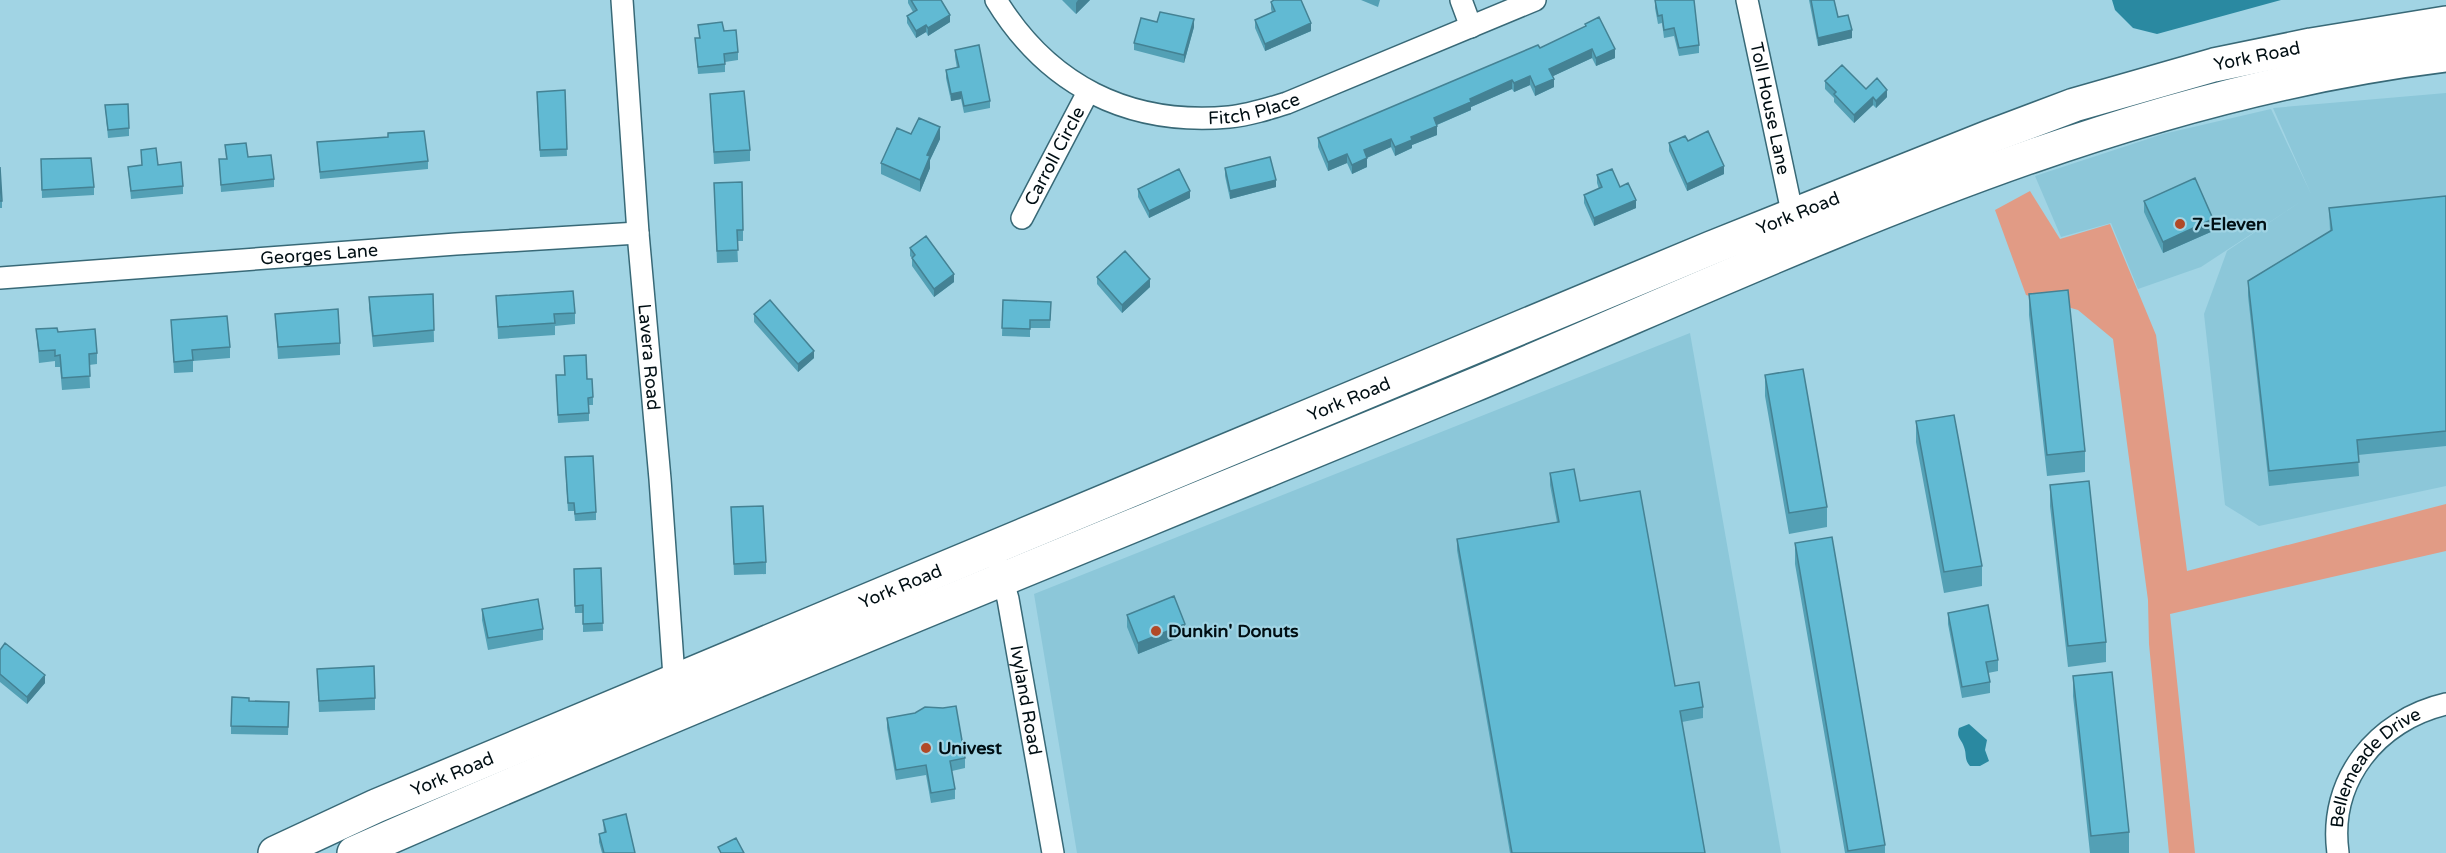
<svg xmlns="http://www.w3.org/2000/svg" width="2446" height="853" font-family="'Varela Round',sans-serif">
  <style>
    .built { fill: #8cc7d9 }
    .green { fill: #e19b85 }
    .water { fill: #2a89a1 }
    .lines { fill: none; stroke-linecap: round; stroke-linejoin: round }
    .minor-casing { stroke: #386977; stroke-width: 24 }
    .trunk-casing { stroke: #386977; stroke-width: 36 }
    .minor { stroke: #fff; stroke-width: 21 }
    .trunk { stroke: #fff; stroke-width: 33 }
    .wall { fill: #53a0b5 }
    .shaded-wall { fill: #448294 }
    .building { fill: #61bad3; stroke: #448294; stroke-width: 1.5 }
    .poi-dot { fill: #b14927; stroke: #a1d4e4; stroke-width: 2 }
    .labels { text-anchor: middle; stroke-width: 4.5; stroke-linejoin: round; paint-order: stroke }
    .street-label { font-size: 18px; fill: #000e13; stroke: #a1d4e4 }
    .poi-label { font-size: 18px; font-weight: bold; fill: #000e13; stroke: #a1d4e4; text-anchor: start }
  </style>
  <rect width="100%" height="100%" fill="#a1d4e4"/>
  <path class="built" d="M2446,93v393l-187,40 -34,-21 -21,-191 23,-63 73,-49 -99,65 -63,22 -27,-66 -50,14 -26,-61 128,-42 108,-25 40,85 -38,-86z
    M1690,333l91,520h-704l-43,-259z"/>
  <path class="green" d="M2030,191l30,48 50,-15 46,111 31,236 259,-67v47l-276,63 25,239h-26l-20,-209 -1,-44 -35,-261 -35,-29 -52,-15 -31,-85z"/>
  <path class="water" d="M2112,0h169l-124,34 -24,-6 -18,-18z
    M1969,724l18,16 -2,10 4,11 -9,5h-10c-6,-7 -3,-11 -6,-19 -3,-9 -8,-9 -5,-19z"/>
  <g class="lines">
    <defs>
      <g id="minor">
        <path id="s1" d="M622,0l16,233 22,246 15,212"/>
        <path id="s2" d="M996,0c52,85 132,126 233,117 20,-2 39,-8 58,-14l248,-103"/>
        <path d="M1461,0l10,27"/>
        <path id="s3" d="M1747,0l48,226"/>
        <path id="s4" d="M1022,218l66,-126"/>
        <path id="s5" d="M0,278l456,-34 182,-11"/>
        <path id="s6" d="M999,568l9,31 45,254"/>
        <path id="s7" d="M2338,853c-10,-73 39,-133 108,-149"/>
      </g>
      <g id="trunk">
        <path id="s8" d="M275,853l101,-47 516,-216 819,-342 278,-111 85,-32 140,-40 97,-20 135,-22"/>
        <path d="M354,853c368,-162 742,-311 1113,-465 319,-133 632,-291 979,-333"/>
      </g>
    </defs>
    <use href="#minor" class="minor-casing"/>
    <use href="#trunk" class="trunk-casing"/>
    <use href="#minor" class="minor"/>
    <use href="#trunk" class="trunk"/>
  </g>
  <path class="wall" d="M908,0h33l9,22 -22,14 -2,-4 -10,6 -9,-15v-7l6,-4 -5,-9z
    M1062,0h28l-14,14z
    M1361,0h19l-2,7z
    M1655,0l44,45v8l-20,3 -5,-20 -10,2 -2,-15 -4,1 -3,-16z
    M1809,0h25l4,17 14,21 -34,8z
    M1271,2l40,29 -46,20 -10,-23v-8l17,-7 -1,-4z
    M1157,22l37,5 -10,36 -50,-13v-7z
    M1585,24l30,34 -19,8 -4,-8 -39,18 1,11 -19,9 -5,-11 -16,7 -2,-3 -41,18v3l-34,15v10l-25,10v3l-17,8 -4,-9 -24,11v9l-15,7 -5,-11 -19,8 -10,-24v-9l222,-90 45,-21z
    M698,25l26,6 14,21v8l-13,2v10l-27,2 -3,-36h4z
    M955,50l35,51v7l-26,5 -3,-14 -10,2 -5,-23v-8l11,-2 -2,-11z
    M1825,81l41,8 21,8 -11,11 -3,-3 -19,18 -20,-21v-4l-9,-9z
    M565,90l2,66 -27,1 -3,-57z
    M710,94l40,56v11l-36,3z
    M105,105l24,23v8l-21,2z
    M911,134l29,5 -10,21v8l-10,24 -39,-18v-11z
    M1688,141l36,33 -37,17 -18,-40v-8z
    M317,142l111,19v8l-108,10z
    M225,145l23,12 26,22v8l-53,5 -2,-33h7z
    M141,150l42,36v8l-52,5 -3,-32 14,-2z
    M41,159l53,28v8l-52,3z
    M0,167l2,34v7h-2z
    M1225,168l51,19 -46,12 -5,-23z
    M1597,175l23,12 16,21 -42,18 -10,-23v-8l15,-6 -2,-6z
    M714,183l29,47v11h-6l1,21 -21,1z
    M1138,189l52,9 -41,20 -11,-21z
    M2446,196v250l-88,9 1,21 -90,10 -21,-190v-15l82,-50 -1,-23z
    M2144,201l69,30 -50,22 -19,-41z
    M910,248l44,34 -20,15 -22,-31v-8l-2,-2z
    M1097,277l53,10 -28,26 -25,-29z
    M433,294l1,48 -61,5 -4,-39v-11z
    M2029,294l56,157v21l-38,4 -18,-161z
    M496,296l79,17v11l-20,2v9l-57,4z
    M1003,300l48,2 -1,26h-20v9l-28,-1z
    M275,314l65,29v12l-62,4z
    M754,314l60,44 -16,14 -44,-50z
    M171,320l59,27v11l-37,3v11l-19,1z
    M36,329l22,3 39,21v11l-8,1 1,23 -28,2 -2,-23h-5v-6l-16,2z
    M1765,375l62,132v20l-38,7 -24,-138z
    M587,379l6,18v8h-4v16l-31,2 -2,-40z
    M1916,421l66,145v20l-38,7 -28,-151z
    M565,465l31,47v8l-21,1 -1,-10h-6z
    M1550,473l30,28 95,185 28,21v11l-21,4 23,131h-195l-53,-303v-11l100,-17 -7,-37z
    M2050,485l56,157v20l-38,5 -18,-161z
    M731,507l35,55v12l-32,1z
    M1795,543l90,302v8h-40l-50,-289z
    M601,568l2,63 -20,1v-19h-8l-1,-44z
    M482,609l61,20v11l-55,10 -6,-30z
    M1948,613l50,47v11l-10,2 2,9v11l-28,5 -14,-74z
    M1127,615l58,20 -47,19 -11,-27z
    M0,650l45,33 -18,21 -27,-22z
    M317,669l58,29v12l-56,2z
    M2073,676l56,156v21h-39l-17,-157z
    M249,701l40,1 -1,33 -57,-1v-8z
    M887,718l78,40v10l-13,3 3,18v10l-24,4 -5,-28 -30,5 -9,-52z
    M603,820l32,33h-33l-3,-11v-8l5,-1z"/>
  <path class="shaded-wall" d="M1078,0h12l-14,14v-11z
    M950,15v7l-22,14v-8z
    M1194,19v8l-10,36v-8z
    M1311,23v8l-46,20v-7z
    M926,25v7l-10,6v-7z
    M1852,30v8l-34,8v-8z
    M1592,49v9l-43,20v-9z
    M1615,49v9l-19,8v-8z
    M1530,76v9l-16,7v-9z
    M1554,79v8l-19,9v-9z
    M1512,80v9l-41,18v3l-37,16v-8l36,-19z
    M1887,90v7l-11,11v-7z
    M961,92v7l-10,2v-7z
    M1873,97v8l-19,18v-8z
    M1437,126v9l-25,10v3l-17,8v-9l16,-10z
    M940,127v12l-10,21v8l-10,24v-12l7,-25z
    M1391,139v8l-27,12v-9z
    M1347,154v9l-19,8v-9z
    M1367,158v9l-15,7v-9z
    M1724,166v8l-37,17v-7z
    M1276,180v7l-46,12v-8z
    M1190,191v7l-41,20v-7z
    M1636,200v8l-42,18v-8z
    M2213,219v12l-50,22v-11z
    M954,274v8l-20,15v-8z
    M1150,279v8l-28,26v-8z
    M814,351v7l-16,14v-8z
    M1185,624v11l-47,19v-11z
    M45,675v8l-18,21v-7z"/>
  <path class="building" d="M911,0h30l9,15 -22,13 -2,-3 -10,6 -9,-15 10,-6z
    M1274,0h27l10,23 -46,21 -10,-24 20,-9 -4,-9z
    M1655,0h39l5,45 -20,3 -5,-20 -10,2 -2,-15 -4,1z
    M1811,0h23l4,17 10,-2 4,15 -34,8z
    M1160,12l34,7 -10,36 -50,-12 7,-25 16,4z
    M1599,17l16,32 -19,9 -4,-9 -43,20 5,10 -19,8 -5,-11 -16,7 -2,-3 -42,19 1,3 -37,16 3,8 -26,11 1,3 -17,7 -4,-8 -27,11 3,8 -15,7 -5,-11 -19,8 -10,-24 220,-93 2,3 46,-22 -1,-2z
    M722,22l2,9 12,-1 2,22 -14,2 1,10 -27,3 -3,-29h5l-2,-13z
    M979,45l11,56 -26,5 -3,-14 -10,2 -5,-24 13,-3 -4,-17z
    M1842,65l24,24 11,-11 10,12 -11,11 -3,-4 -19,18 -20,-21 2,-2 -11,-11z
    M565,90l2,59 -27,1 -3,-58z
    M744,91l6,59 -36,2 -4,-58z
    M128,104l1,24 -21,2 -3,-25z
    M919,118l21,9 -13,28 3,1 -10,24 -39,-17 16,-35 14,6z
    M424,131l4,30 -108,11 -3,-30 71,-5v-4z
    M1708,131l16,35 -37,18 -18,-41 16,-7 3,5z
    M246,143l2,14 23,-2 3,24 -53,6 -2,-26h8l-2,-14z
    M156,148l2,17 23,-3 2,24 -52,5 -3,-24 14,-2 -1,-15z
    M1270,157l6,23 -46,11 -5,-23z
    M91,158l3,29 -52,3 -1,-31z
    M0,167l2,34h-2z
    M1179,169l11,22 -41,20 -11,-22z
    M1612,169l8,18 8,-4 8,17 -42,18 -10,-23 18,-8 -5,-12z
    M2195,178l18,41 -50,23 -19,-41z
    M742,182l1,48h-6l1,20 -21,1 -3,-68z
    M2446,196v235l-89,9 2,22 -90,9 -21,-190 84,-51 -3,-22z
    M926,236l28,38 -20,15 -22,-31 3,-3 -5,-7z
    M1125,251l25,28 -28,26 -25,-28z
    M2068,290l17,161 -38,4 -18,-161z
    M573,291l2,22 -21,1 1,9 -57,4 -2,-31z
    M433,294l1,36 -61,6 -4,-39z
    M770,300l44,51 -16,13 -44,-50z
    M1003,300l48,2 -1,18h-20v9l-28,-1z
    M338,309l2,34 -62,4 -3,-33z
    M227,316l3,31 -38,3 1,10 -19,2 -3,-42z
    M57,328l1,4 37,-3 2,24 -8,1 1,22 -28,2 -2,-23 -5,1v-6l-16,1 -3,-22z
    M586,355l1,24h5l1,18 -5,1 1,15 -31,2 -2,-40h9l-1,-19z
    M1803,369l24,138 -38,6 -24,-138z
    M1954,415l28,151 -38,6 -28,-151z
    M593,456l3,56 -21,2 -1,-11h-6l-3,-46z
    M1574,469l6,32 60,-10 35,195 24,-4 4,25 -23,4 25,142h-193l-55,-314 102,-17 -9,-49z
    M2089,481l17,161 -38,4 -18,-161z
    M763,506l3,56 -32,2 -3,-57z
    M1832,537l53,308 -37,6 -53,-308z
    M601,568l2,55 -20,1v-19l-8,1 -1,-37z
    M1174,596l11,28 -47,19 -11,-28z
    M538,599l5,30 -55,9 -6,-29z
    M1988,605l10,55 -12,2 4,20 -28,5 -14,-74z
    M5,643l40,32 -18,22 -27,-23v-24z
    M374,666l1,32 -56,3 -2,-32z
    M2112,672l17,160 -38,4 -18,-160z
    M232,697l17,1v3l40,1 -1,25 -57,-1z
    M956,706l9,52 -15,3 5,28 -24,4 -5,-28 -30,5 -9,-52 28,-5 10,-6 18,1z
    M626,814l9,39h-31l-5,-19 7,-2 -3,-12z
    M736,838l8,15h-23l-3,-6z"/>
  <g class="poi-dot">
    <circle cx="2180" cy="224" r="6"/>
    <circle cx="1156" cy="631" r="6"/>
    <circle cx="926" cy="748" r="6"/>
  </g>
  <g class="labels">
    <g class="street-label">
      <text dy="6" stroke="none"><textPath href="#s8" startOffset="2138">York Road</textPath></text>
      <text dy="6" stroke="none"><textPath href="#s2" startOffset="302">Fitch Place</textPath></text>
      <text dy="6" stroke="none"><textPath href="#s3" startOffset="111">Toll House Lane</textPath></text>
      <text dy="6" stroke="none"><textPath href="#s4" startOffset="70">Carroll Circle</textPath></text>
      <text dy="6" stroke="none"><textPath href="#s8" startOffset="1652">York Road</textPath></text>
      <text dy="6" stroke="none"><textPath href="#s5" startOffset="320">Georges Lane</textPath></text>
      <text dy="6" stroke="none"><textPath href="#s1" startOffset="358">Lavera Road</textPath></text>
      <text dy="6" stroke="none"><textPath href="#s8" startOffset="1166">York Road</textPath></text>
      <text dy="6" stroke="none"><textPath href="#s8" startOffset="680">York Road</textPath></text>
      <text dy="6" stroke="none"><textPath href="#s6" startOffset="135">Ivyland Road</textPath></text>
      <text dy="6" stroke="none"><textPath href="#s7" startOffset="100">Bellemeade Drive</textPath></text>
      <text dy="6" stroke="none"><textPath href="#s8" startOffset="194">York Road</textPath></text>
    </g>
    <g class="poi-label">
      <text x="2192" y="230">7-Eleven</text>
      <text x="1168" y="637">Dunkin' Donuts</text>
      <text x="938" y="754">Univest</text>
    </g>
  </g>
</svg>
